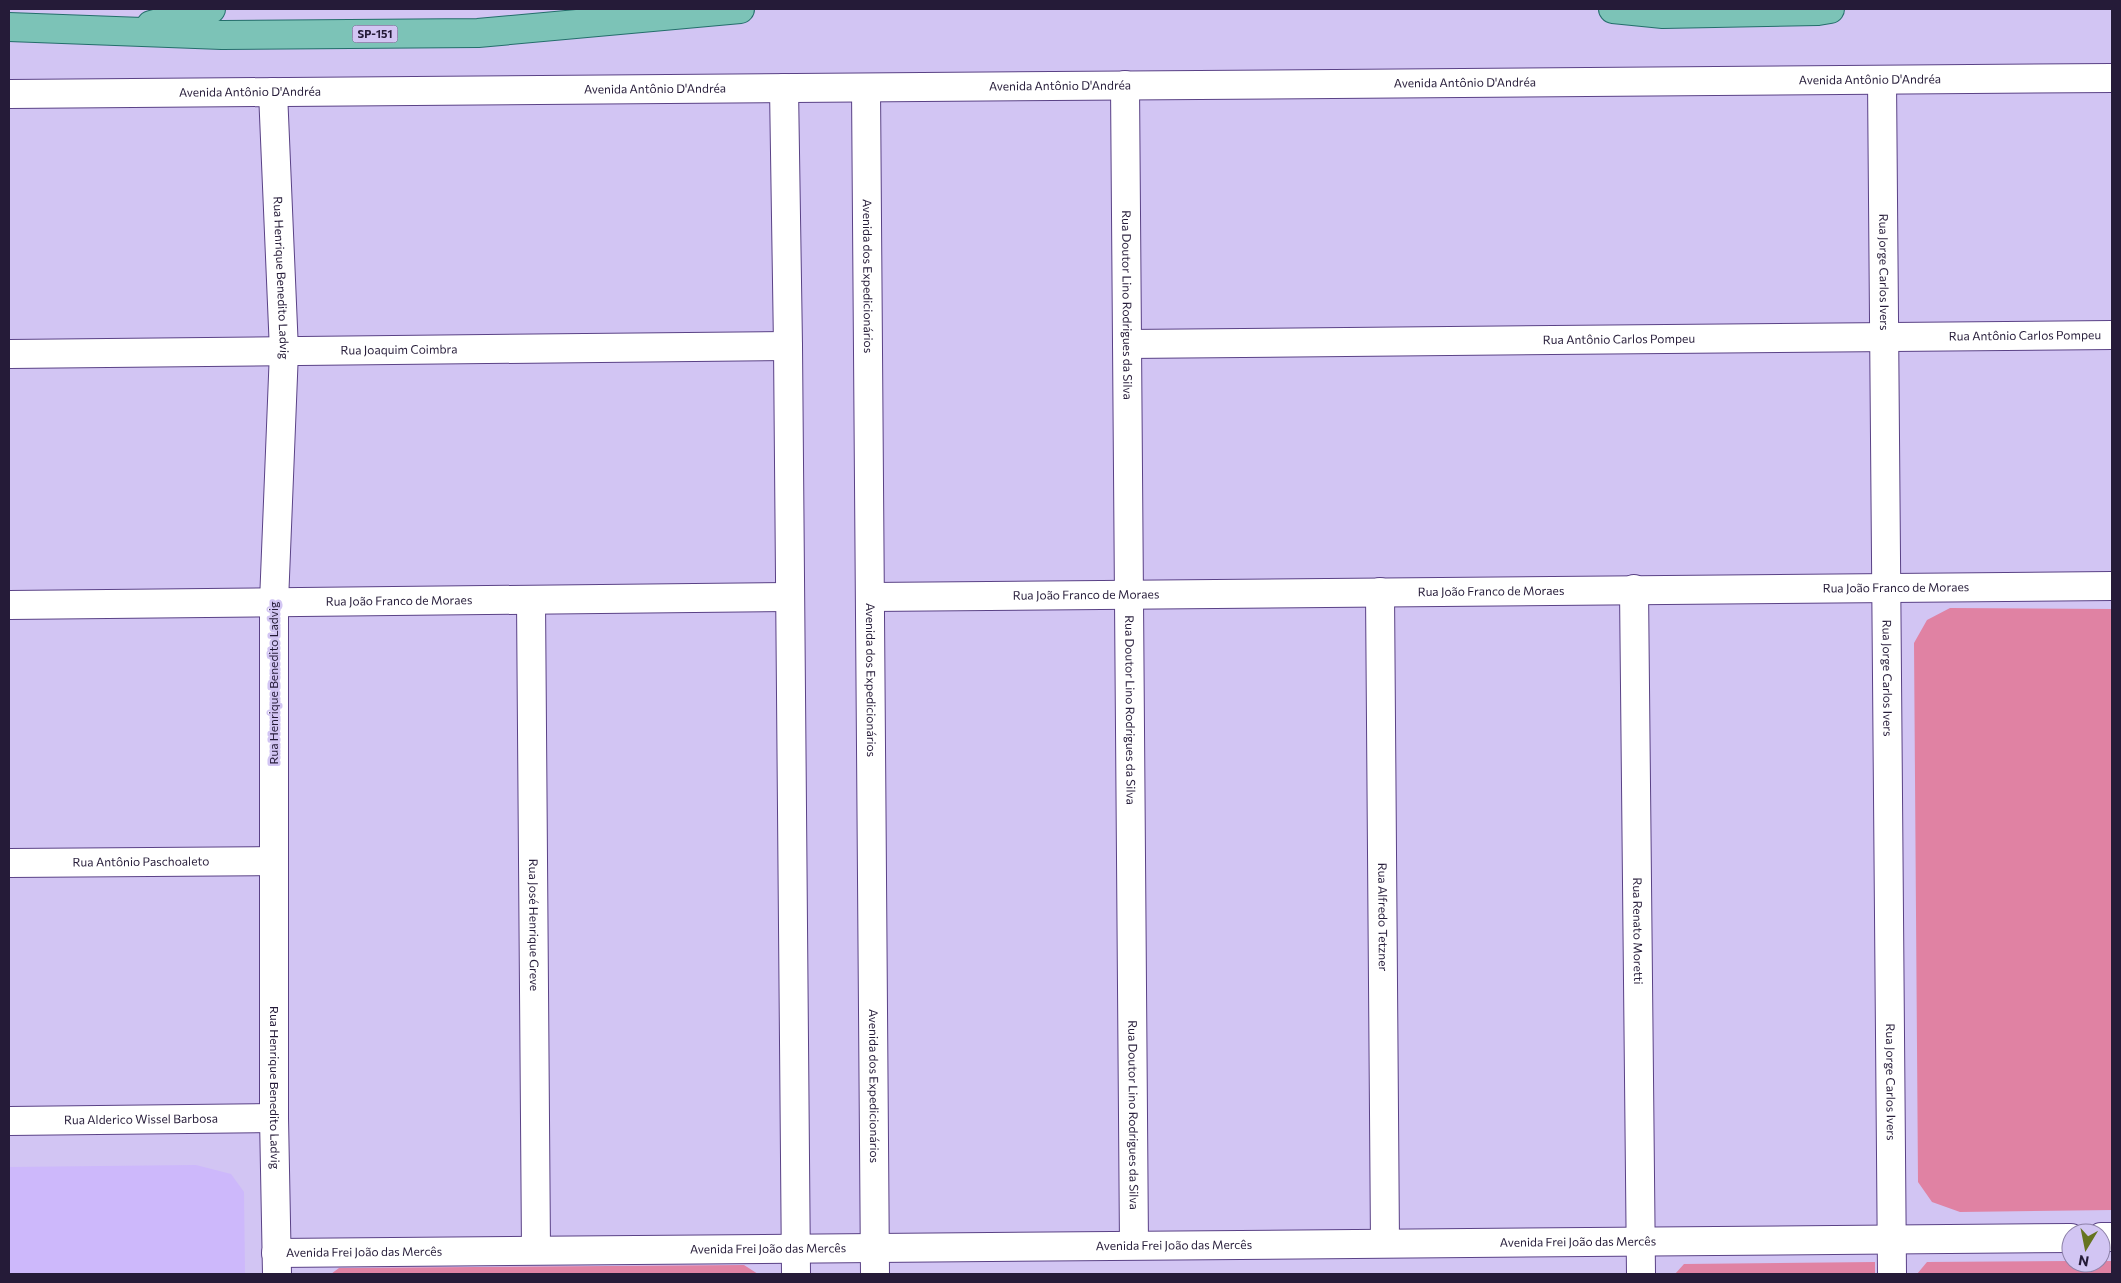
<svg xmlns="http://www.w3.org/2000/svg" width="2121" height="1283" font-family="Commissioner,sans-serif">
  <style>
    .built { fill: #cdb8fb }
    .park { fill: #e082a3 }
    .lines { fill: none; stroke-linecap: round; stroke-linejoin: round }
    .minor-casing { stroke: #5a4286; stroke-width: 30 }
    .major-casing { stroke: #246e6b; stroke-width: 30 }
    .minor { stroke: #fff; stroke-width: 28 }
    .major { stroke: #7cc3b7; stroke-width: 28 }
    .labels { text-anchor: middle; stroke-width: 5; stroke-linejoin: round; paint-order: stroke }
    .shield { fill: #d2c5f3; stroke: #594e70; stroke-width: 1 }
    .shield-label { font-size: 11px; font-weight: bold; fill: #251b38 }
    .street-label { font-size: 12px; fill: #251b38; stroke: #d2c5f3 }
  </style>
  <rect width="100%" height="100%" fill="#d2c5f3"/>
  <path class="built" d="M196,1165l35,9 13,18 1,82h-236v-107z"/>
  <path class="park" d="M1950,608l162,1v601l-152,2 -28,-10 -14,-20 -4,-539 13,-23z
    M2071,1261v2h30v-2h11v13h-195l10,-12z
    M1875,1262v12h-200l9,-10z
    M744,1265l14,9h-427l8,-6z"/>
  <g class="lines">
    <defs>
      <g id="minor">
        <path id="s1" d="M1882,80l10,1194"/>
        <path id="s2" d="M1125,85l9,1160"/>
        <path d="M784,88l4,258 8,928"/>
        <path id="s3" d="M866,88l9,1186"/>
        <path id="s4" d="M273,92l11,259 -10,251v516l3,156"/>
        <path id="s5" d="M9,94l2103,-16"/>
        <path id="s6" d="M1127,344l985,-9"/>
        <path id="s7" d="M9,354l779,-8"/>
        <path id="s8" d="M1634,589l7,685"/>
        <path id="s9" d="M1380,592l5,651"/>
        <path id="s10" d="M870,597l1242,-11"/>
        <path id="s11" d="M531,600l5,650"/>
        <path id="s12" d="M9,605l780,-8"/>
        <path id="s13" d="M9,863l265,-2"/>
        <path id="s14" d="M9,1121l265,-3"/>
        <path d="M2101,1237h11"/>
        <path id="s15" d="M276,1253l1795,-15"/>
      </g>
      <path id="major" d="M1613,9l50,5 155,-3 12,-2
        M151,25l60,-16
        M9,27l213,8 256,-2 262,-24"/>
    </defs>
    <use href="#minor" class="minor-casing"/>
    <use href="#major" class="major-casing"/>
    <use href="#minor" class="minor"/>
    <use href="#major" class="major"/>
  </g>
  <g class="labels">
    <rect class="shield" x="352.5" y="25.5" width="45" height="17" rx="4"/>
    <g class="shield-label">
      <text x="375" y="38">SP-151</text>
    </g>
    <g class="street-label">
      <text dy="4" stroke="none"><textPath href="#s5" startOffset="1861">Avenida Antônio D'Andréa</textPath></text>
      <text dy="4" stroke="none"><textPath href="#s5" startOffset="1456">Avenida Antônio D'Andréa</textPath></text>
      <text dy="4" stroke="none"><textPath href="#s5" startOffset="1051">Avenida Antônio D'Andréa</textPath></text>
      <text dy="4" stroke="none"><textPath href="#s5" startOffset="646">Avenida Antônio D'Andréa</textPath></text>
      <text dy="4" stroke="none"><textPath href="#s5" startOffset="241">Avenida Antônio D'Andréa</textPath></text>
      <text dy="4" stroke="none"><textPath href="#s1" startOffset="192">Rua Jorge Carlos Ivers</textPath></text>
      <text dy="4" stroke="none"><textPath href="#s3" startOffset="188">Avenida dos Expedicionários</textPath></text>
      <text dy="4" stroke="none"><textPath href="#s4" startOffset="186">Rua Henrique Benedito Ladvig</textPath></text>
      <text dy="4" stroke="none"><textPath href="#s2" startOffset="220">Rua Doutor Lino Rodrigues da Silva</textPath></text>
      <text dy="4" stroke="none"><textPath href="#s6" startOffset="898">Rua Antônio Carlos Pompeu</textPath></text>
      <text dy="4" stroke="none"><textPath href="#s6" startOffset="492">Rua Antônio Carlos Pompeu</textPath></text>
      <text dy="4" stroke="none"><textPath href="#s7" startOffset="390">Rua Joaquim Coimbra</textPath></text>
      <text dy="4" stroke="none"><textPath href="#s10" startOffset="1026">Rua João Franco de Moraes</textPath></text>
      <text dy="4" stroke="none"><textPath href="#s10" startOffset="621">Rua João Franco de Moraes</textPath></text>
      <text dy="4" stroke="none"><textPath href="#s10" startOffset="216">Rua João Franco de Moraes</textPath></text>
      <text dy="4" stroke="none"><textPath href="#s12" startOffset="390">Rua João Franco de Moraes</textPath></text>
      <text dy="4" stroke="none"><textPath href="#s1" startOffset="598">Rua Jorge Carlos Ivers</textPath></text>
      <text dy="4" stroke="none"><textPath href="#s3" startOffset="592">Avenida dos Expedicionários</textPath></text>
      <text transform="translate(274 683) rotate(-90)" y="4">Rua Henrique Benedito Ladvig</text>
      <text dy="4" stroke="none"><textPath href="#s2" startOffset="625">Rua Doutor Lino Rodrigues da Silva</textPath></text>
      <text dy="4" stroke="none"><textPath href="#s13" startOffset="132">Rua Antônio Paschoaleto</textPath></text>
      <text dy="4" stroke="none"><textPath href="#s9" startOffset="325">Rua Alfredo Tetzner</textPath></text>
      <text dy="4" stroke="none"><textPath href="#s11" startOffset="325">Rua José Henrique Greve</textPath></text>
      <text dy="4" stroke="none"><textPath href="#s8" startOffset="342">Rua Renato Moretti</textPath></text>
      <text dy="4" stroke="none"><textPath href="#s1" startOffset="1002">Rua Jorge Carlos Ivers</textPath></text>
      <text dy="4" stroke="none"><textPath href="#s3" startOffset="998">Avenida dos Expedicionários</textPath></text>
      <text dy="4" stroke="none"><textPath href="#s4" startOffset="996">Rua Henrique Benedito Ladvig</textPath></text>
      <text dy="4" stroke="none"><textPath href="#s2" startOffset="1030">Rua Doutor Lino Rodrigues da Silva</textPath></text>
      <text dy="4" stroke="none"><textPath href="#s14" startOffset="132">Rua Alderico Wissel Barbosa</textPath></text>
      <text dy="4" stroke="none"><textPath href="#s15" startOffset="1302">Avenida Frei João das Mercês</textPath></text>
      <text dy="4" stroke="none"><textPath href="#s15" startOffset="898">Avenida Frei João das Mercês</textPath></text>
      <text dy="4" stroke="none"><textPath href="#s15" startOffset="492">Avenida Frei João das Mercês</textPath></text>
      <text dy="4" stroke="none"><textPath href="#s15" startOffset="88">Avenida Frei João das Mercês</textPath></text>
    </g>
  </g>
  <rect width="2121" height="1283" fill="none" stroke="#251b38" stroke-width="20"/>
  <g transform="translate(2086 1248) rotate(190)"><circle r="24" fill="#d2c5f3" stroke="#8d81a8"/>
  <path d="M0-4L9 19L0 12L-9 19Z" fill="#667420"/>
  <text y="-8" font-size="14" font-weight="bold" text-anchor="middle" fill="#251b38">N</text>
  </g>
</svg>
